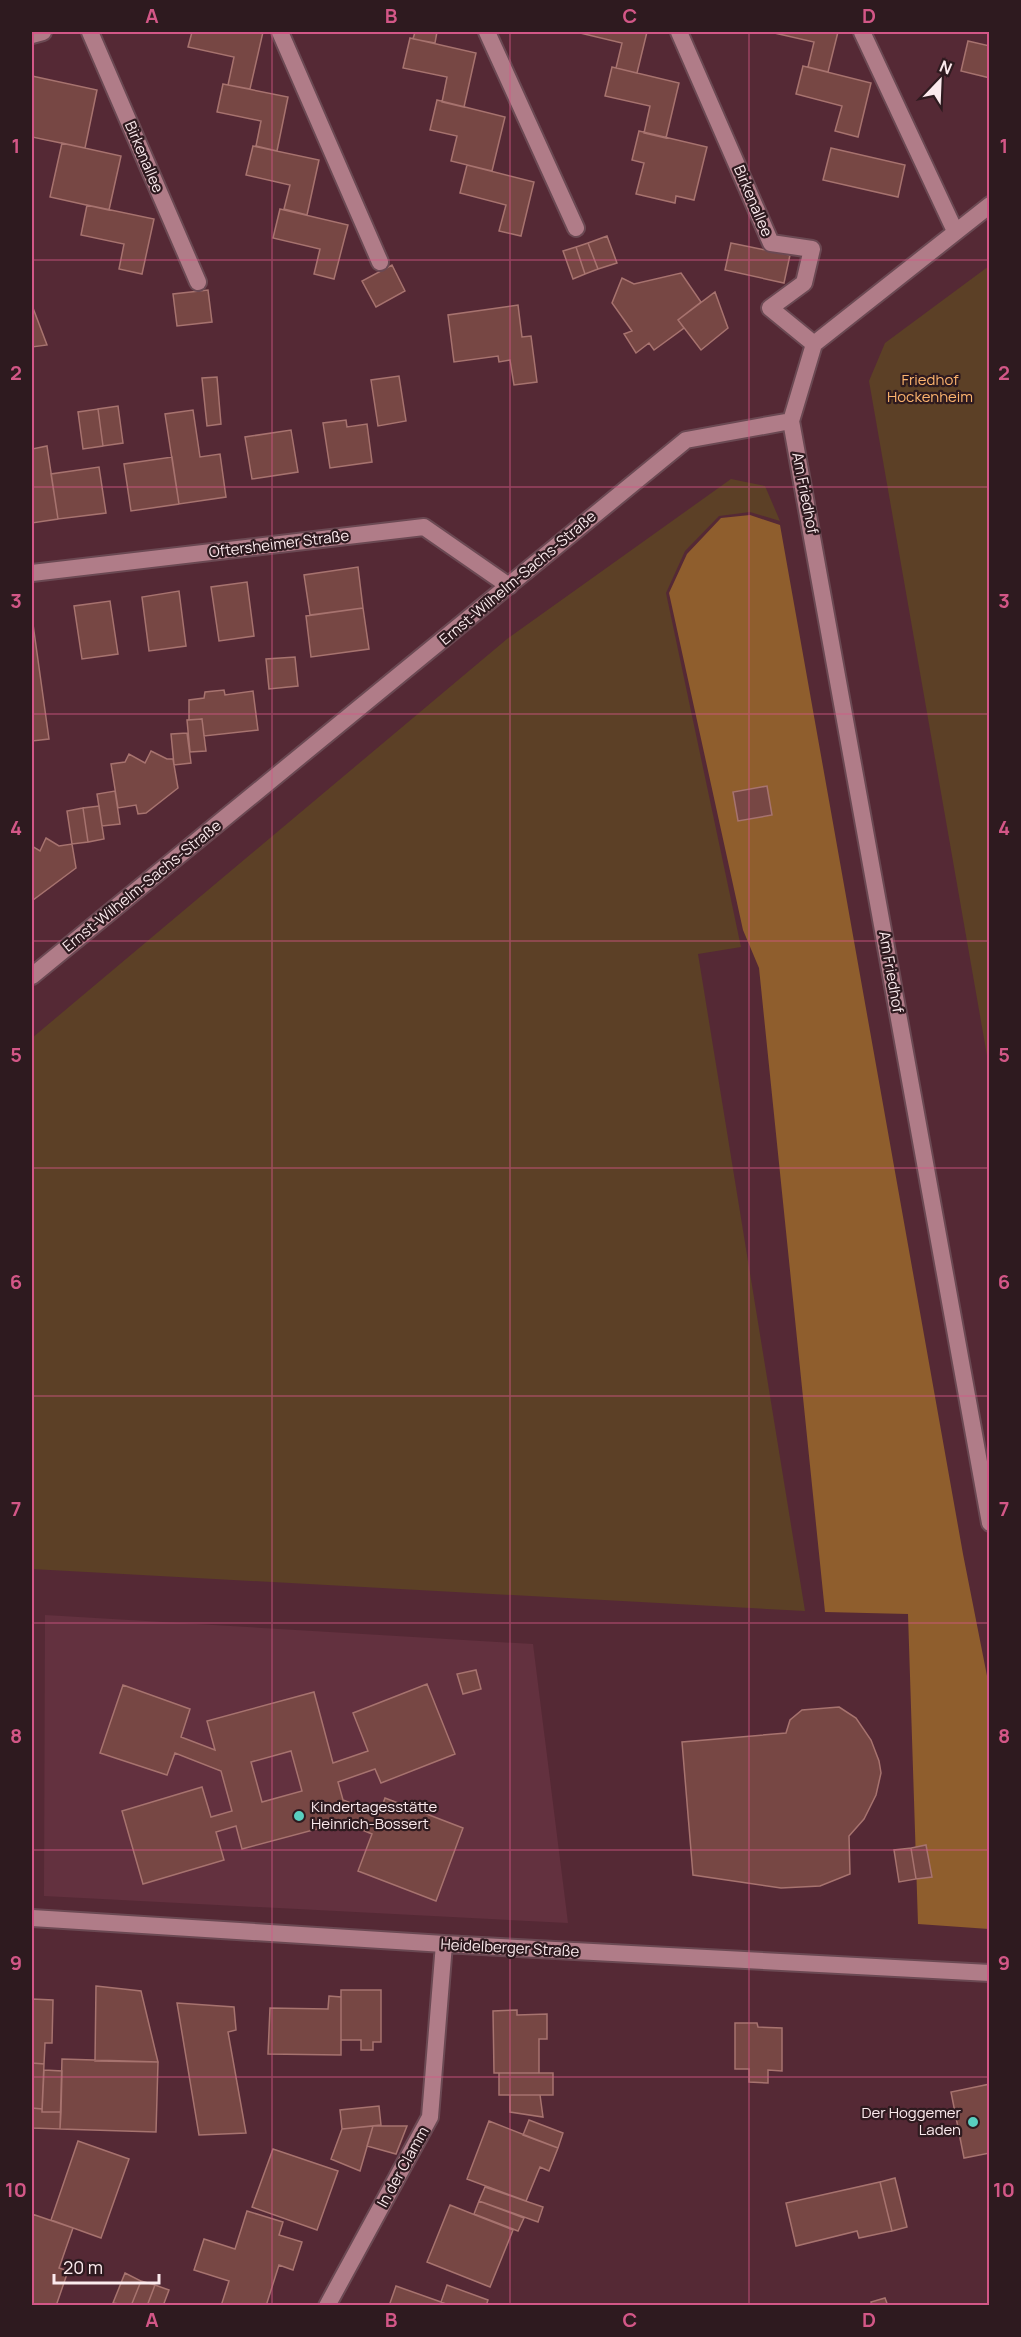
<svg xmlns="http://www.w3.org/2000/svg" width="1021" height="2337" font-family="Manrope,sans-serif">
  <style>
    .built { fill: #63313f }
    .green { fill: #5c4026 }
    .forest { fill: #8f5e2d }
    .building { fill: #774744; stroke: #a7736f; stroke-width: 1.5; fill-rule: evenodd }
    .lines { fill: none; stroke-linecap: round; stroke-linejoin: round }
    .minor-casing { stroke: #6b4953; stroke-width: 20 }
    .minor { stroke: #b07c88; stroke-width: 16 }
    .grid { fill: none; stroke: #d35787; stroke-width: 1.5; stroke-opacity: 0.55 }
    .poi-dot { fill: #59cebf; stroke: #2e1a1f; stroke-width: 2 }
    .labels { text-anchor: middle; stroke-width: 4.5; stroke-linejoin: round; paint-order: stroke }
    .street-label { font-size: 15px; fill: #fbeaed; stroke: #2e1a1f }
    .park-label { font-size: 15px; fill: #fdb46e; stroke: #2e1a1f }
    .poi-label { font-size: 15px; fill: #fbeaed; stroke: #2e1a1f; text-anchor: start }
    .neatline { fill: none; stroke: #d35787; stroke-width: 2 }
    .grid-label { font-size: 20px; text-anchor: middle; font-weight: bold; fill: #d35787 }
  </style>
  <rect width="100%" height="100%" fill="#552935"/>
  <path class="built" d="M45,1615l488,29 35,279 -524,-27z"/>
  <path class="green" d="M989,266v801l-120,-686 16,-38z
    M731,479l34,7 15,35 -30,-9 -31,4 -34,35 -19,42 75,354 -43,7 107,657 -773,-42v-531l475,-399z"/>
  <path class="forest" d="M750,515l30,10 183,1029 26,132v243l-71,-5 -10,-310 -83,-2 -66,-644 -16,-38 -74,-337 18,-39 34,-36z"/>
  <path class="building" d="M192,32h71l-13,57 -22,-4 6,-28 -46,-10z
    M415,32h22l-2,11 -22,-4z
    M576,32h71l-10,41 -21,-5 6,-25z
    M770,32h68l-10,40 -20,-5 6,-25z
    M410,38l66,15 -12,54 -22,-5 5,-25 -44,-9z
    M968,41l22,5v32l-29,-7z
    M803,66l68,17 -13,54 -23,-6 7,-25 -46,-12z
    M612,67l67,16 -13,55 -22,-5 6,-27 -45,-10z
    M32,76l65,14 -12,58 -53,-11z
    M223,84l65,13 -11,54 -21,-5 5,-25 -44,-9z
    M437,100l68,17 -13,54 -41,-10 6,-25 -27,-6z
    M639,131l68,16 -13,53 -18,-4 -1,7 -39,-9 8,-31 -12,-3z
    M62,143l59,13 -12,54 -59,-13z
    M253,146l66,14 -12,55 -23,-6 6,-24 -44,-10z
    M831,148l74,17 -7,32 -75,-17z
    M467,165l67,17 -13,54 -22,-5 7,-26 -46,-12z
    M87,205l67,14 -12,55 -23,-5 5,-25 -43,-9z
    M280,209l68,16 -14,54 -20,-5 6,-25 -47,-11z
    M607,236l10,27 -19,6 -10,-26z
    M588,243l10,26 -13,5 -9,-27z
    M731,243l59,12 -6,28 -59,-13z
    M576,247l9,27 -12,5 -10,-28z
    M392,265l13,26 -29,16 -14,-26z
    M681,273l20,29 -23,18 6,8 -30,22 -5,-7 -13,10 -12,-19 8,-3 -20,-28 10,-25 12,6z
    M208,290l4,32 -35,4 -4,-32z
    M715,292l13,36 -27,22 -23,-30z
    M518,305l4,32 9,-1 6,46 -23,3 -4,-25 -11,2 -1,-6 -44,6 -6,-47z
    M32,308h1l14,37 -15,2z
    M399,376l7,45 -28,5 -7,-46z
    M217,377l4,47 -14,2 -5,-48z
    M118,406l5,37 -20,3 -5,-37z
    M98,409l5,37 -20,3 -5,-37z
    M193,410l7,47 20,-3 6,43 -47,7 -14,-90z
    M346,420l1,7 20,-3 5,38 -42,6 -7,-45z
    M291,430l7,42 -46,7 -7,-42z
    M47,446l11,73 -26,4v-74z
    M172,457l7,47 -48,7 -7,-47z
    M99,467l7,46 -48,6 -7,-45z
    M358,567l5,41 -53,7 -6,-40z
    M247,582l7,54 -35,5 -8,-54z
    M179,591l7,55 -37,5 -7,-54z
    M110,601l8,53 -36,5 -8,-53z
    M363,608l6,41 -58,8 -5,-41z
    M32,617l17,122 -17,2z
    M295,657l3,29 -29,3 -3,-30z
    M224,690l1,5 28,-4 5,39 -54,6 -2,-17 -13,1v-20l15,-2 1,-6z
    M202,719l4,32 -16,1 -3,-32z
    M187,733l4,30 -17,2 -3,-31z
    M151,751l16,8h6l5,29 -32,25 -8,1 -2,-9 -18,3 -7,-44 14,-2 4,-8 16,9z
    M767,786l5,29 -34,6 -5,-29z
    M115,791l5,33 -18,2 -5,-32z
    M99,806l5,33 -16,3 -5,-34z
    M83,808l5,34 -16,2 -5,-33z
    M46,838l13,8 13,-2 4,24 -43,32 -1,-54 8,5z
    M476,1670l5,19 -18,5 -6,-20z
    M427,1684l28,70 -74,29 -6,-14 -37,13 5,18 36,14 6,-16 78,30 -27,73 -78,-30 14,-37 -29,-12 -101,27 -6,-23 -20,6 8,28 -81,24 -21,-73 80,-24 9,30 21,-6 -11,-40 -46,-18 -8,22 -67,-22 23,-68 67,24 -9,28 34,13 -8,-29 107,-29 19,71 35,-12 -15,-38zM291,1751l11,40 -40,11 -11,-40z
    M839,1707l17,11 15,22 8,21 2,12 -5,22 -12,24 -15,17 1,38 -30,12 -39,2 -88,-13 -11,-133 104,-9 4,-13 12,-10z
    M926,1845l6,32 -16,2 -5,-31z
    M911,1848l5,31 -17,3 -5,-32z
    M96,1986l45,5 17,71 -63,-1z
    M341,1990h40v52h-8v8h-12v-10h-20z
    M329,1996l12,1v58l-73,-1 2,-46 58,1z
    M32,1999l21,1 -1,43h-7l-1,21 -12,-1z
    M177,2003l57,4 2,23 -8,2 18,101 -47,2z
    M517,2010v5l30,-1v25h-8v34h-45l-1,-62z
    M735,2023h22l1,4 24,1v43l-14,-1v13l-19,-1v-13h-14z
    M62,2059l96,3 -2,70 -96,-3z
    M32,2063l12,1 -2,45 -10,-1z
    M44,2070l18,1 -1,41h-19z
    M499,2073h54v22h-54z
    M990,2084v69l-26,5 -13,-66z
    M510,2095h30l3,22 -33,-5z
    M379,2106l2,19 -39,4 -2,-19z
    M32,2108l10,1v3h19l-1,17 -28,-1z
    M529,2120l34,13 -5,15 -35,-13z
    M489,2121l69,27 -9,23 -9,-4 -14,34 -59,-22z
    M373,2126h34l-11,28 -29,-8z
    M373,2126l-13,45 -29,-12 11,-30z
    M78,2141l51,18 -28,79 -50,-18z
    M273,2149l65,22 -21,59 -65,-23z
    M895,2178l12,49 -15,4 -12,-49z
    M880,2182l12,49 -33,7 -2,-7 -61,15 -10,-43z
    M485,2187l58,20 -5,15 -59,-21z
    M479,2201l45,17 -6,13 -44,-17z
    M450,2205l63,25 -23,57 -63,-25z
    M247,2211l36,11 -4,13 23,7 -9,28 -14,-5 -13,41h-45l8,-25 -35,-11 10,-31 31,10z
    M32,2214l41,14 -14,40 9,3 -12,35h-24z
    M125,2273l16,8 -10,25 -18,-3z
    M141,2281l14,4 -8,21h-16z
    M155,2285l14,5 -6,16h-16z
    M447,2285l41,15 -2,6h-35l-10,-4z
    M396,2286l45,16 10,4h-62z
    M885,2298l3,8h-16l-1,-4z"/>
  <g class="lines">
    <defs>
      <path id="minor" d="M90,32l108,250
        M280,32l100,230
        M487,32l89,196
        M679,32l92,211 41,6 -8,34 -34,25 44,36
        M862,32l93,199
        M32,35l11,-3
        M990,205l-176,139 -23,77 199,1102
        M32,573l392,-46 85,59
        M32,976l654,-536 105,-19
        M32,1918l412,26 546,29
        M327,2306l103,-189 14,-173"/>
    </defs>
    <use href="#minor" class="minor-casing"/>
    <use href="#minor" class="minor"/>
  </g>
  <path class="grid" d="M272,32v2274M510,32v2274M749,32v2274M32,260h958M32,487h958M32,714h958M32,941h958M32,1168h958M32,1396h958M32,1623h958M32,1850h958M32,2077h958"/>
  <g class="poi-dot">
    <circle cx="299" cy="1816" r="6"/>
    <circle cx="973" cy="2122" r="6"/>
  </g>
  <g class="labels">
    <g class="street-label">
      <text transform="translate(144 157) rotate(67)" y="5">Birkenallee</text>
      <text transform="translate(753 201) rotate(67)" y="5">Birkenallee</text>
      <text transform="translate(805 493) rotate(79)" y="5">Am Friedhof</text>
      <text transform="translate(279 544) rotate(-7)" y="5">Oftersheimer Straße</text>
      <text transform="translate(518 578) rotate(-40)" y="5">Ernst-Wilhelm-Sachs-Straße</text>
      <text transform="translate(142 886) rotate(-39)" y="5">Ernst-Wilhelm-Sachs-Straße</text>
      <text transform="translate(891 972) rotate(80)" y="5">Am Friedhof</text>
      <text transform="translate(510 1948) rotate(3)" y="5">Heidelberger Straße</text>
      <text transform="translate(403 2167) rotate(-61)" y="5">In der Clamm</text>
    </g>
    <g class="park-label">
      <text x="930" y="385">Friedhof<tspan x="930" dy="17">Hockenheim</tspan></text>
    </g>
    <g class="poi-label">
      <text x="311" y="1812">Kindertagesstätte<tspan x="311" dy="17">Heinrich-Bossert</tspan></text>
      <text x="961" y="2118" text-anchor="end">Der Hoggemer<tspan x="961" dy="17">Laden</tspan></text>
    </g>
  </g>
  <rect width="1021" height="2337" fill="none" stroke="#2e1a1f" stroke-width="66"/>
  <g transform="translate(940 81) rotate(23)" stroke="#2e1a1f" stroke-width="4.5" paint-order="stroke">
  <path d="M0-4.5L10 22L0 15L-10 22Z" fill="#fbeaed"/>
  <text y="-9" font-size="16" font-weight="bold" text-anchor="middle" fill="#fbeaed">N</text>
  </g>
  <path d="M54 2274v9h105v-9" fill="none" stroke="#fbeaed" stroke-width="3"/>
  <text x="63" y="2274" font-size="18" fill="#fbeaed" stroke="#2e1a1f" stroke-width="4.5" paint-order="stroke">20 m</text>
  <rect x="33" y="33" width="955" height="2271" class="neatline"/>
  <g class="grid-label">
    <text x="152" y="23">A</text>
    <text x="391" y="23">B</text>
    <text x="630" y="23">C</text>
    <text x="869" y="23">D</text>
    <text x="16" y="153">1</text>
    <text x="1004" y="153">1</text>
    <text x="16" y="380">2</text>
    <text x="1004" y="380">2</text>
    <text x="16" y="608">3</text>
    <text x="1004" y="608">3</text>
    <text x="16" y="835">4</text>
    <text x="1004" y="835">4</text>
    <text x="16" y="1062">5</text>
    <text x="1004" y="1062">5</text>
    <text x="16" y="1289">6</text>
    <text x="1004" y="1289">6</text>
    <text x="16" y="1516">7</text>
    <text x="1004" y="1516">7</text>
    <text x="16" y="1743">8</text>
    <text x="1004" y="1743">8</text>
    <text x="16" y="1970">9</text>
    <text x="1004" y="1970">9</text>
    <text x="16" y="2197">10</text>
    <text x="1004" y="2197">10</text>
    <text x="152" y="2327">A</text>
    <text x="391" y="2327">B</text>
    <text x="630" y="2327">C</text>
    <text x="869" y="2327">D</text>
  </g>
</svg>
